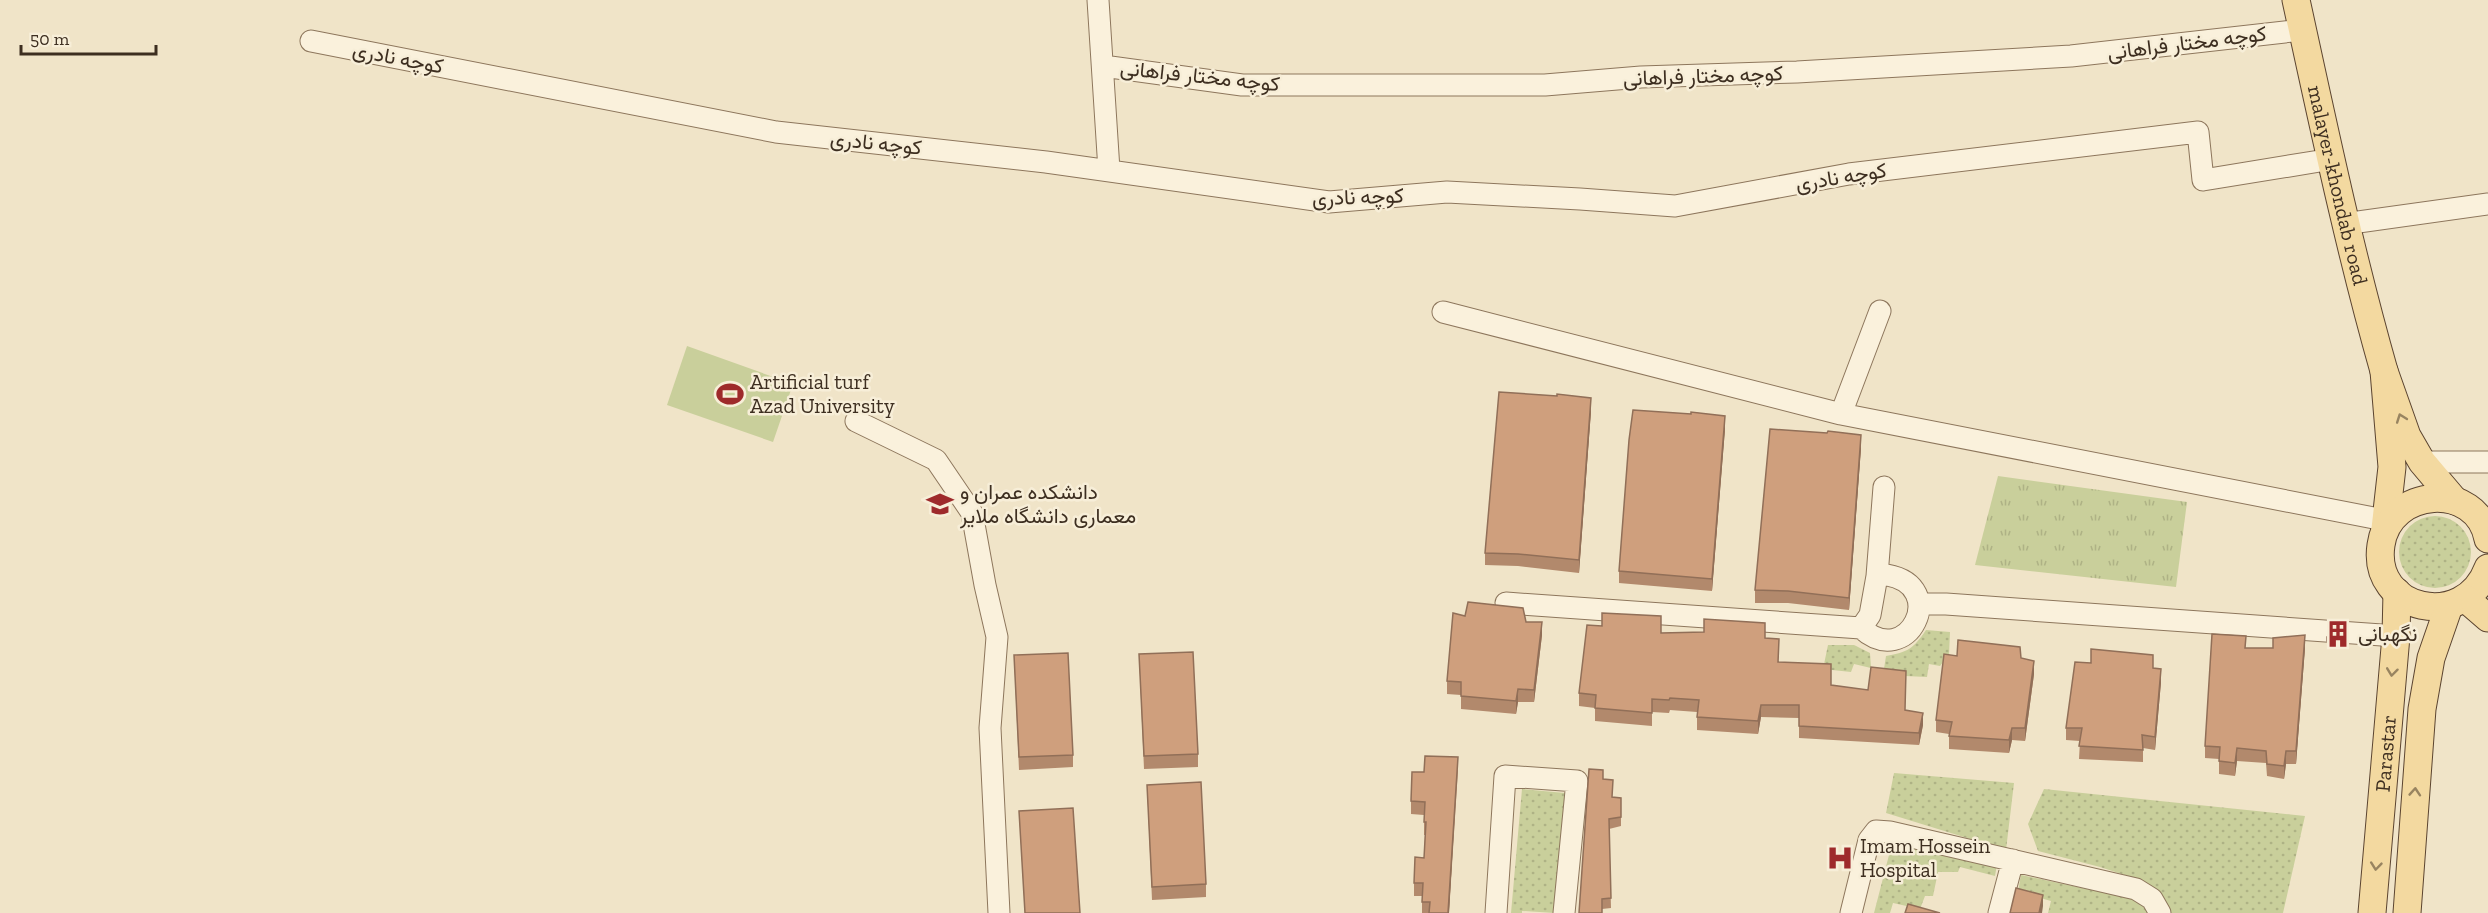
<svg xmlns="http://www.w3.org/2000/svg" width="2488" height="913" font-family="'Zilla Slab',Vazirmatn,serif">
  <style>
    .grass { fill: url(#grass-dots) }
    .park { fill: url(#park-tufts) }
    .garden { fill: #c9cf9b }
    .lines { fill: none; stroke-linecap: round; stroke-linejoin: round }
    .minor-casing { stroke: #8d765c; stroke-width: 23 }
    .major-casing { stroke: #5b4430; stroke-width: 29 }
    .minor { stroke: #faf1dc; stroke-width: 21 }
    .major { stroke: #f3d9a0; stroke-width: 27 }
    .wall { fill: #b2896c }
    .shaded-wall { fill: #916f58 }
    .building { fill: #cf9f7d; stroke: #916f58; stroke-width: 1.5 }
    .oneway { stroke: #988460 }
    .labels { text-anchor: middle; stroke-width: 5; stroke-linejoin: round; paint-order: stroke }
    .street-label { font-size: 21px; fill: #3d2e20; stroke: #f7eed8 }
    .poi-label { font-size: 21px; fill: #3d2e20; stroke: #f7eed8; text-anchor: start }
  </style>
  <defs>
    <pattern id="grass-dots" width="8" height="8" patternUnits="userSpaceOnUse" patternTransform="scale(1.5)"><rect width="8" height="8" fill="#c9cf9b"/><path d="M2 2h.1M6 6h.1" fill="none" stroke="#aeb285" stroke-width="1.8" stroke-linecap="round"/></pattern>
    <pattern id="park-tufts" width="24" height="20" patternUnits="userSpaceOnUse" patternTransform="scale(1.5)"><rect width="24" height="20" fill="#c9cf9b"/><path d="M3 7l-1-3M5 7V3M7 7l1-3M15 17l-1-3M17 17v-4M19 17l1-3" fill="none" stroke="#aeb285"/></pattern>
  </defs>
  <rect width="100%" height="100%" fill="#f0e4c8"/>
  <path class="grass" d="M2399 552a36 36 0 1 1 72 0a36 36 0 1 1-72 0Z
    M1926,630l24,2 -1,23 -9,11 -11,-2 -2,13 -44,-2 3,-19c22,-4 27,-7 40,-26z
    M1828,645h26l16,8 1,15 -17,-4 -3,8 -28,-3z
    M1894,773l120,10 -8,67 -120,-37z
    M1522,789l43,4 -10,120 -33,-2v2h-11z
    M2044,789l261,27 -22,97h-117l-23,-32 -43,-14 -62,-16 -10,-27z
    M1904,845l93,19 -2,12 -35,-9 -2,5h-20l-5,24h-8l-5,13 -27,-6 -3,10h-16l15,-58 4,-9z
    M2021,875l117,25 8,8 2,5h-100l3,-12 -33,-9z"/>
  <path class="park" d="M1998,476l189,26 -11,85 -201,-22z"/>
  <path class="garden" d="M687,346l106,38 -20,58 -106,-37z"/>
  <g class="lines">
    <defs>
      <path id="minor" d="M1098,0l11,170
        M311,41l465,91 270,30 283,40 118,-10 133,7 95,7 174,-32 349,-42 5,48 129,-21
        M1103,66l139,19h303l96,-8 156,-5 274,-16 231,-26
        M2344,224l144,-20
        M1443,312l398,102 538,105
        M1841,414l39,-103
        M856,421l80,39 36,53 13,72 12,52 -7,91 9,185
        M2422,462h66
        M1887,575c63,11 21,96 -26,53l9,-13 7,-39z
        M1877,576l7,-89
        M1506,603l355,25
        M1919,604h27l450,32
        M1496,913l9,-137 72,5 -13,132
        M1851,913l18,-73 7,-9 14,1 246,57 16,10 8,14
        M1999,913l14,-53"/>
      <g id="major">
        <path id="s1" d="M2296,0c27,124 53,248 88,371"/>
        <path d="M2385,529l7,-62 -8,-96 23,65 15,26 33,39"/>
        <path d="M2488,539c-11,-58 -99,-52 -107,6 -10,66 83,87 107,23"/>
        <path d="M2466,599l22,19"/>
        <path id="s2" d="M2372,913l24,-277 1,-44"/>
        <path d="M2407,913l15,-204 9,-51 18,-52"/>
      </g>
    </defs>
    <use href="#minor" class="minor-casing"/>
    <use href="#major" class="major-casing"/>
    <use href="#minor" class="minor"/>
    <use href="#major" class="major"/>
  </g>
  <path class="wall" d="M1591,411l-12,162 -61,-7 -33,-1v-12z
    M1725,429l-13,162 -93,-8v-12z
    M1861,448l-12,162 -61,-7h-33v-13z
    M1465,616l61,6 16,13 -8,67h-16l-2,12 -55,-5v-14l-14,-1v-13z
    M1661,633l104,5 14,14 -1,10 53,23 74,25 18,15 -4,20 -120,-7v-20l-38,-1 -3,17 -61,-4v-18l-27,-2 -1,3 -17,-1v14l-57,-5v-13l-16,-2v-13z
    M2327,637l20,2v10l-20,-2z
    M2246,648h59l-9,116h-10l-2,15 -17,-3 -1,-13 -29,-2 -2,15 -16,-2v-15l-14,-1v-12z
    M1139,654l59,100v13l-54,2z
    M1014,655l59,100v12l-54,3z
    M1957,656l64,2 13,16 -9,67 -13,-1 -3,13 -60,-4v-15l-13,-2v-12z
    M2153,668l8,14 -6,68 -12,-2v14l-64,-3 1,-18 -14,-1v-12z
    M1458,770l-9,143h-27v-17h-8v-13l10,-25 1,-23h-1v-20l-13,-1v-13l13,-29z
    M1603,779l9,18 9,1v28l-12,3 2,79 -9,1v4z
    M1147,785l59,99v13l-54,3z
    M1019,811l61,102h-55z"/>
  <path class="shaded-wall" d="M1591,398v13l-12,162v-13z
    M1725,416v13l-13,162v-12z
    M1861,435v13l-12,162v-12z
    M1542,622v13l-8,67v-12z
    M2305,635v13l-9,116v-13z
    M2034,661v13l-9,67v-13z
    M2161,669v13l-6,68v-13z
    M1518,689v13l-2,12v-13z
    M1761,705v12l-3,17v-13z
    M1923,713v12l-4,20v-12z
    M2012,728v12l-3,13v-13z
    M2237,748v13l-2,15v-13z
    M2286,751v13l-2,15v-13z
    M1458,757l-9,156h-1z
    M2043,895v11l-1,7h-3z"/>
  <path class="building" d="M1499,392l58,4v-2l34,4 -12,162 -61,-6 -33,-1z
    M1633,410l58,4v-2l34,4 -13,163 -93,-8 10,-131z
    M1770,429l57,4 1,-2 33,4 -12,163 -61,-7 -33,-1z
    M1468,602l55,6 3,14h16l-8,68 -16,-1 -2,12 -55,-5v-14l-14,-1 6,-68 12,3z
    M1602,613l59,3v17l43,-1v-13l61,4v15l14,1 -1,23 53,2v21l37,5 3,-23 35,4 -1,39 18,3 -4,20 -120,-7v-21h-38l-3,16 -61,-4 2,-17 -29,-2 -1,2 -17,-1v14l-57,-5 1,-13 -17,-2 8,-68 15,1z
    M2212,634l34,2 -1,12h28v-10l32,-3 -9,116h-10l-2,15 -17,-2 -1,-13 -29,-3 -2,15 -16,-2 1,-14 -15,-1z
    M2327,637l20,2v3l-20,-1z
    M1958,640l62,7 1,11 13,3 -9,67h-13l-3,12 -60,-4 3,-14 -16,-2 8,-66 13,2z
    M2091,649l62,6v13l8,1 -6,68 -13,-2 1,15 -64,-4 3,-18h-16l9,-66 16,1z
    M1193,652l5,102 -54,2 -5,-102z
    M1068,653l5,102 -54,2 -5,-102z
    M1425,756l33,1 -10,156h-19l1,-11h-8l1,-19h-9l1,-26 9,1 2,-36h-2l1,-20 -14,-1 1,-29h12z
    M1589,769l14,1v9l10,1 -1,17 9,1v19l-12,2 2,79 -9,1v14h-23z
    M1201,782l5,102 -54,3 -5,-102z
    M1073,808l7,105h-55l-6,-102z
    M2016,888l27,7 -4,18h-29z
    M1908,904l32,9h-35z"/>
  <defs><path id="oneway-chevron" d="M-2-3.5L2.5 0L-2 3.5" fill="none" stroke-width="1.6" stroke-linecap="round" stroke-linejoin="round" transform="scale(1.5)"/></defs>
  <g class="oneway">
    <use href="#oneway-chevron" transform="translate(2401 418) rotate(-110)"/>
    <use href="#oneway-chevron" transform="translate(2392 672) rotate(97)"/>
    <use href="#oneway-chevron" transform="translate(2415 792) rotate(-86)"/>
    <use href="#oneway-chevron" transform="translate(2376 866) rotate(96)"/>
  </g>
  <defs>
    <symbol id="stadium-bare" viewBox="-9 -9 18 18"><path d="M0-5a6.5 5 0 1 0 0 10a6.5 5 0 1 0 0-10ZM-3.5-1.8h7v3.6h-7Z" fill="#9e2a2b" stroke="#f7eed8" stroke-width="2.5" paint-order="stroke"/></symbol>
    <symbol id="university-bare" viewBox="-9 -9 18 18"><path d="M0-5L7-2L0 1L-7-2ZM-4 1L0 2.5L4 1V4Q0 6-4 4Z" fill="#9e2a2b" stroke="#f7eed8" stroke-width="2.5" paint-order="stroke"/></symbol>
    <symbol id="building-bare" viewBox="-9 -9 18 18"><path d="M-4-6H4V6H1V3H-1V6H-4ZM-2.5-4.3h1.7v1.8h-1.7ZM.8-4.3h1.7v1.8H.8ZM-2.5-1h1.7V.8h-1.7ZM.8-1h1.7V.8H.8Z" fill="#9e2a2b" stroke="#f7eed8" stroke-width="2.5" paint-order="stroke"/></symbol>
    <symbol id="hospital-bare" viewBox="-9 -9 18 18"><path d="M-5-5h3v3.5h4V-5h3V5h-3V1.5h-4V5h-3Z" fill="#9e2a2b" stroke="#f7eed8" stroke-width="2.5" paint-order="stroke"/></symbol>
  </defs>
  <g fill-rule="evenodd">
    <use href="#stadium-bare" x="711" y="375" width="38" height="38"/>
    <use href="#university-bare" x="921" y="485" width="38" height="38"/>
    <use href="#building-bare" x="2319" y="615" width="38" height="38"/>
    <use href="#hospital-bare" x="1821" y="839" width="38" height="38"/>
  </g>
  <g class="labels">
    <g class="street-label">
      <text transform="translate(2187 43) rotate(-7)" y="7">کوچه مختار فراهانی</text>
      <text transform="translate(398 58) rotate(11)" y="7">کوچه نادری</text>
      <text transform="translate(1200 76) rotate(6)" y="7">کوچه مختار فراهانی</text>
      <text transform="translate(1703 76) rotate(-2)" y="7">کوچه مختار فراهانی</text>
      <text transform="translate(876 143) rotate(6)" y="7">کوچه نادری</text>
      <text transform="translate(1841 177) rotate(-9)" y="7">کوچه نادری</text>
      <text dy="7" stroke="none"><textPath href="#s1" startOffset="190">malayer-khondab road</textPath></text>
      <text transform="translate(1358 197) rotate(-2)" y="7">کوچه نادری</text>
      <text dy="7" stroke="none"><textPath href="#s2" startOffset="160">Parastar</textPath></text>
    </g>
    <g class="poi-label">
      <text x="750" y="389">Artificial turf<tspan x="750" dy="24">Azad University</tspan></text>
      <text x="960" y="499">دانشکده عمران و<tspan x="960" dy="24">معماری دانشگاه ملایر</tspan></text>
      <text x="2358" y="641">نگهبانی</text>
      <text x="1860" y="853">Imam Hossein<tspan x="1860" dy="24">Hospital</tspan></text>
    </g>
  </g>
  <path d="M21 45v9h135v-9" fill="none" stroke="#3d2e20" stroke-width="3"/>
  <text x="30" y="45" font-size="18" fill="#3d2e20" stroke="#f7eed8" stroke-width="4.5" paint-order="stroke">50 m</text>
</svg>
